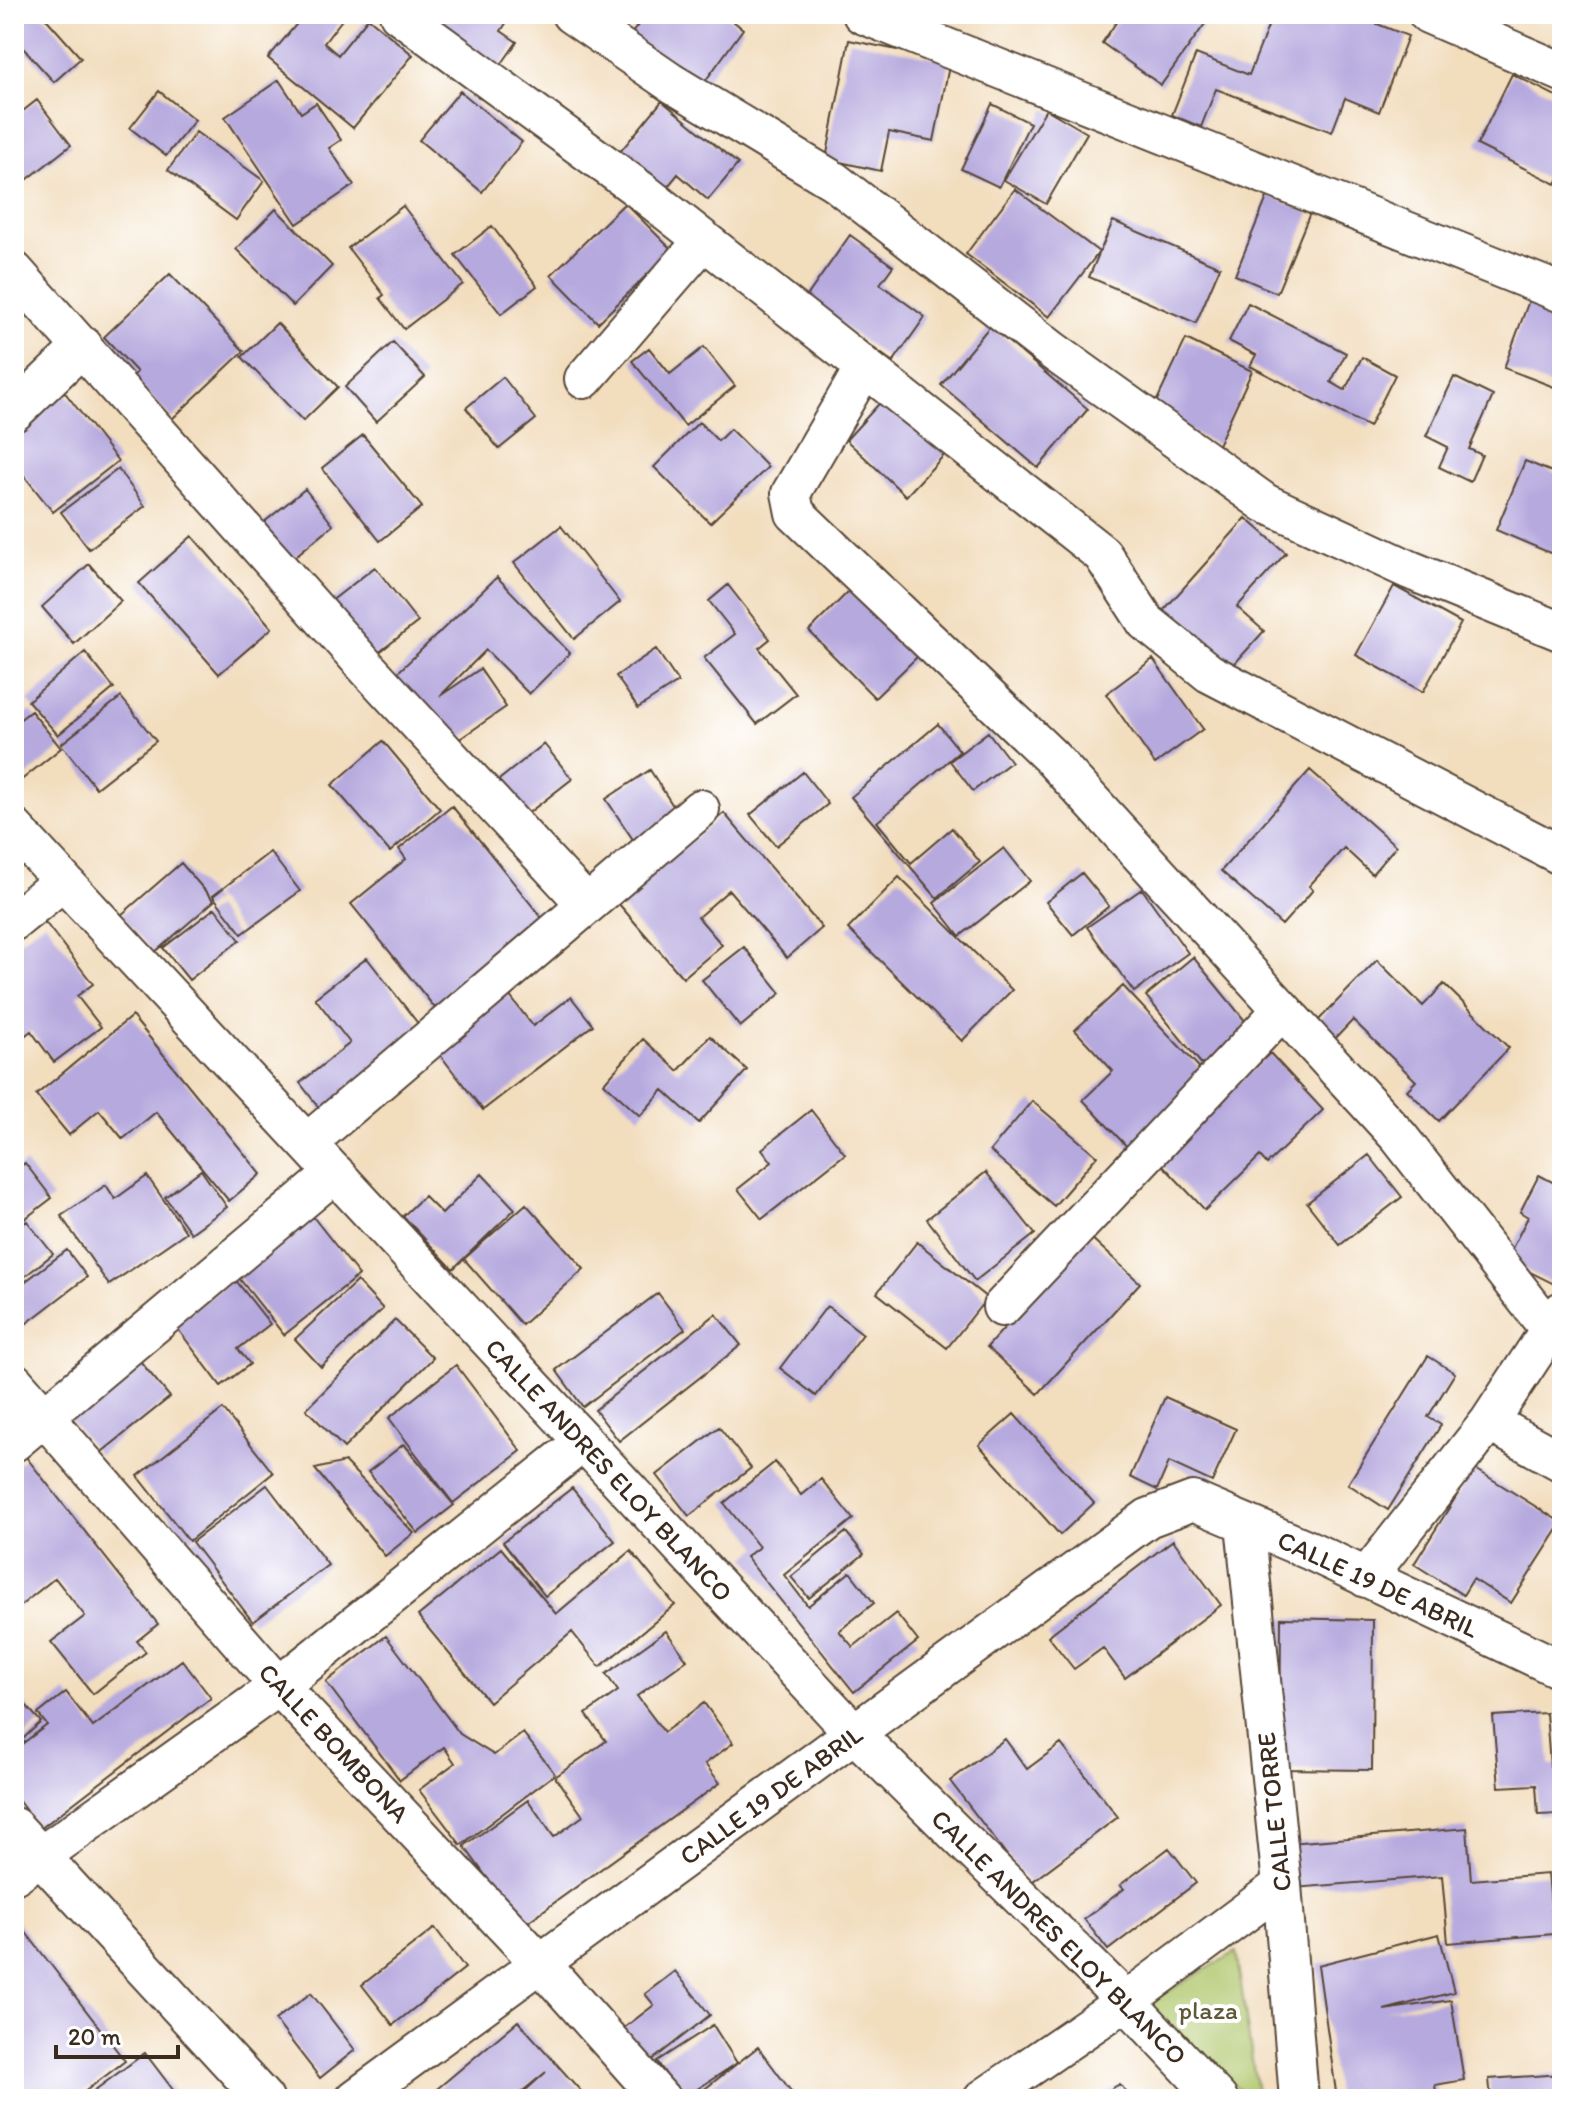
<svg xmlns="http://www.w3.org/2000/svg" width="1576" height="2113" font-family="Itim,sans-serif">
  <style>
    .green { fill: #b1c86e; stroke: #767946; stroke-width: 2 }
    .building { fill: #b6a9de }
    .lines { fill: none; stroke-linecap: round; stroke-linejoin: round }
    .minor-casing { stroke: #564536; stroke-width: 42 }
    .minor { stroke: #fff; stroke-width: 38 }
    .labels { text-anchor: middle; stroke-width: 8; stroke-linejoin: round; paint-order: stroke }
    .street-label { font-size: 26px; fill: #3b2a1e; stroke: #fff }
    .park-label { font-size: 26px; fill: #5e5936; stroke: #fff }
  </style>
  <rect width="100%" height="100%" fill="#fff"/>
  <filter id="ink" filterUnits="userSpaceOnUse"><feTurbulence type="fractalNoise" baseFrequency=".0125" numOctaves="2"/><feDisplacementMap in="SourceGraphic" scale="16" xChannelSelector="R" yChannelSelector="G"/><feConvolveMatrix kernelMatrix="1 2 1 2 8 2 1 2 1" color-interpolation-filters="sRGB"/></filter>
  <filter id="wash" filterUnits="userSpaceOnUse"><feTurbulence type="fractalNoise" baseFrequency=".006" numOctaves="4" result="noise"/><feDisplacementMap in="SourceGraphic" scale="32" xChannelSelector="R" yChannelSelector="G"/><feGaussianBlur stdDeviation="1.8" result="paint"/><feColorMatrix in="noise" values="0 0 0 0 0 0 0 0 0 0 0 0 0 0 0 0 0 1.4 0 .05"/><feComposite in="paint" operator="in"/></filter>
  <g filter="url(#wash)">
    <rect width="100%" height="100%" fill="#f2ddbd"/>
    <path class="green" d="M1236,1952l22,147h-9l-103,-95z"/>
    <g id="blocks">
      <path class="building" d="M14,14h28l39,44 -27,24 -40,-44z
        M305,14h35l4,3 -20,26 14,12 30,-37 45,37 -60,73 -85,-70z
        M415,14h97l-11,17 16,11 -19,27z
        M646,14h78l19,15 -45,62 -71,-51z
        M1122,14h90l-51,71 -59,-42z
        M1273,14h79l56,22 -29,76 -34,-14 -13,34 -116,-43 -15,38 -29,-12 24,-61 53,21z
        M849,40l101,21 -16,80 -45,-9 -8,39 -55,-12z
        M1512,74l50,25v73l-6,12 -79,-39z
        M279,80l22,33 15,-10 25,37 -12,8 25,37 -57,39 -72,-107z
        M159,91l36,29 -29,36 -36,-28z
        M460,91l62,51 -40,50 -63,-52z
        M37,100l34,45 -57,45v-72z
        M662,101l76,63 -30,36 -30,-26 -13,16 -46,-37z
        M992,104l38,19 -31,64 -38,-18z
        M1046,109l41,24 -41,71 -42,-24z
        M196,132l68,49 -28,39 -68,-50z
        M1015,189l84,63 -50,65 -83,-63z
        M1268,195l42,18 -33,80 -42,-18z
        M625,203l47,47 -74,73 -47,-48z
        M403,206l60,78 -59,45 -24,-31 4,-3 -36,-47z
        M276,209l56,57 -39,40 -57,-57z
        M1113,221l107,46 -24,56 -107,-46z
        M492,226l45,60 -36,28 -46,-59z
        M850,235l43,31 -13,18 45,33 -32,45 -88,-63z
        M170,274l74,77 -72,68 -40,-42 5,-5 -33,-35z
        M1530,298l32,13v79l-58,-22z
        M1248,303l98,50 -15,29 14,8 17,-33 33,18 -26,52 -119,-61 6,-11 -27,-14z
        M277,323l61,64 -35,34 -61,-64z
        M990,326l98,83 -50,59 -97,-83z
        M1186,339l66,32 -34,74 -67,-32z
        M393,342l32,35 -49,45 -31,-35z
        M704,347l31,39 -50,40 -53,-65 17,-13 21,26z
        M503,377l33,42 -37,30 -33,-41z
        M1454,377l39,19 -24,53 13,6 -12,27 -31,-15 9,-20 -22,-11z
        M63,390l55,71 -65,51 -39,-49v-34z
        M887,395l60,57 -41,44 -60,-56z
        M699,422l19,19 12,-12 38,38 -58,56 -56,-56z
        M363,435l59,72 -42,34 -58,-73z
        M1525,461l37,15v82l-66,-28z
        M118,469l27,37 -56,43 -28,-37z
        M305,489l28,36 -52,43 -29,-36z
        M1246,518l40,35 -49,54 27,24 -36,40 -65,-60z
        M561,526l59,76 -46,37 -60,-76z
        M192,536l80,92 -53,46 -80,-91z
        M89,564l32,37 -47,43 -32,-37z
        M375,567l43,55 -45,35 -43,-55z
        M497,577l73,76 -41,41 -43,-44 -46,46 40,-27 26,38 -55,38 -57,-69z
        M728,585l42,54 -11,9 37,46 -39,30 -53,-66 31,-24 -26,-33z
        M1394,586l67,37 -38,69 -67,-37z
        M849,591l69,65 -43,42 -66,-67z
        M656,649l22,33 -40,26 -22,-32z
        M85,652l29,36 -56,47 -30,-34z
        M1153,659l50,70 -48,35 -49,-70z
        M121,697l35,44 -60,47 -35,-44z
        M31,711l30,37 -47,38v-62z
        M938,724l22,27 -83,71 34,41 41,-35 28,34 -43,36 -86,-101z
        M988,732l23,30 -38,29 -23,-30z
        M383,741l57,68 -50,43 -58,-67z
        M544,744l28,35 -54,42 -28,-34z
        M650,770l27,42 -43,29 -28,-42z
        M1310,770l86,76 -24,28 -28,-26 -35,38 4,4 -31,35 -61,-54z
        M803,772l25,32 -52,42 -26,-31z
        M452,806l94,117 -111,85 -84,-104 55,-45 -7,-10z
        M724,813l98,115 -35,30 -58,-68 -31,27 24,28 -39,33 -65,-75z
        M1004,848l26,33 -70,55 -26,-33z
        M270,852l30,39 -58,43 -29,-38z
        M181,863l33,38 -60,52 -33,-38z
        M1082,873l27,33 -36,29 -27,-33z
        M899,877l113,113 -50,51 -114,-112z
        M1142,889l46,64 -54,39 -47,-65z
        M215,908l25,32 -51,40 -26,-32z
        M45,922l48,62 -16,12 24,31 -47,35 -23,-31 -17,13v-99z
        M744,947l37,46 -41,34 -38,-47z
        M1193,957l62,76 -47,39 -62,-76z
        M367,958l60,77 -103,79 -24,-31 50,-40 -35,-45z
        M1377,960l46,46 21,-22 65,64 -70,73 -32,-31 9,-9 -63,-61 -23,24 -18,-17z
        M1123,986l86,92 -78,73 -48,-51 30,-29 -38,-41z
        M506,991l27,35 38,-29 22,28 -110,85 -49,-63z
        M132,1016l129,158 -32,27 -73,-89 -33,27 -24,-29 -30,25 -33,-40z
        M710,1036l37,34 -48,53 -36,-33 -23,26 -36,-33 39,-44 35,32z
        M1270,1053l53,57 -56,54 -7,-8 -55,54 -47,-50z
        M1032,1101l65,55 -43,50 -64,-55z
        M811,1110l34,44 -83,65 -24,-30 34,-27 -10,-13z
        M1369,1155l33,42 -62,48 -33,-42z
        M25,1163l27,35 -38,29v-56z
        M201,1170l26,37 -36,26 -26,-36z
        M986,1172l49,62 -60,47 -48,-62z
        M482,1174l33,35 -62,60 -50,-53 21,-20 18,18z
        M1539,1175l23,12v101l-56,-28 22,-43 -8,-5z
        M147,1176l39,56 -77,53 -48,-69 45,-31 9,14z
        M526,1204l58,65 -62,56 -58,-66z
        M310,1213l49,62 -75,60 -49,-62z
        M27,1221l26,33 -39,31v-54z
        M1088,1235l52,48 -102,111 -51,-47z
        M917,1242l70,56 -40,50 -70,-55z
        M67,1250l20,27 -73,56v-43z
        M234,1278l36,46 -32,25 12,15 -29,22 -47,-62z
        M357,1281l26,28 -62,58 -26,-28z
        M658,1293l27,36 -102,78 -27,-37z
        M827,1306l36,28 -47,62 -36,-28z
        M716,1314l25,31 -122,96 -24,-31z
        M395,1320l38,38 -89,90 -38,-39z
        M1428,1356l27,17 -27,44 13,8 -53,85 -40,-26z
        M140,1361l30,36 -72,58 -28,-36z
        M456,1365l65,86 -68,52 -64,-85z
        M1165,1397l71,32 -24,53 -43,-20 -12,28 -27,-13z
        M223,1409l50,64 -84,68 -51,-65z
        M1014,1414l80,89 -34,32 -81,-90z
        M719,1427l32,41 -62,48 -32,-41z
        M404,1444l50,61 -36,28 -50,-61z
        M26,1457l132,167 -21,17 9,11 -53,42 -42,-52 34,-26 -30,-38 -41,33v-144z
        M345,1462l69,71 -29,23 -70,-87z
        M775,1462l26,33 20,-16 32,40 -69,56 24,31 42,-34 24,31 -35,28 14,16 43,-34 22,28 -64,51 -108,-135 13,-10 -35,-44z
        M1474,1468l88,55 -51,80 -38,-24 -10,16 -49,-31z
        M267,1485l61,80 -75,57 -61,-80z
        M572,1488l43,53 -70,55 -42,-54z
        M846,1532l18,22 -55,44 -18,-21z
        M1173,1540l48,65 -96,73 -22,-30 -29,21 -26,-33z
        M501,1548l55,66 75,-63 44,54 -75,62 -28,-35 -83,70 -71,-86z
        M1281,1618l92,2 -1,150 -92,-1z
        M666,1631l21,29 -50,36 27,36 40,-29 29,40 -28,21 15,19 -198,143 -58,-80 64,-46 26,37 29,-21 -28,-39 51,-36 -20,-27 32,-23 -12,-17z
        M386,1636l74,98 34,21 29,-22 32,41 -94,71 -42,-55 36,-27 -11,-16 -44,33 -74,-98z
        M182,1660l29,38 -171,131 -26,-34v-45l33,-25 -9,-11 28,-22 27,35z
        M16,1694l25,28 -27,25v-51z
        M1546,1713l4,53 12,-1v49l-24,1 -2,-30 -37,2 -6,-71z
        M1005,1739l22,30 34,-25 57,73 -89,67 -79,-103z
        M1467,1828l4,52 77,-6 6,60 -106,9 -6,-67 -148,12 -4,-45z
        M1169,1848l27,35 -88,67 -24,-31 40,-30 -4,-4z
        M14,1917l111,144 -50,38h-43l-4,-5 -14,5z
        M435,1928l30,40 -72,57 -31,-40z
        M1439,1934l15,58 -70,18 67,-10 13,80 -29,5 2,14h-100l-19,-134z
        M675,1971l35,44 -59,46 -27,-33 30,-23 -9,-11z
        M311,1993l44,57 -35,28 -45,-58z
        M518,2021l70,78h-72l30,-27 -33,27h-88z
        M713,2025l24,38 -55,36 -25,-38z
        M758,2047l35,47 -4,5h-97z
        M145,2053l35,46h-97z
        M1562,2074v25h-71l-2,-20z
        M1120,2084l12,15h-39z"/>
    </g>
  </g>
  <g filter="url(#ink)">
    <use href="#blocks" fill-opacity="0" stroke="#564536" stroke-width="2"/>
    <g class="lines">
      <defs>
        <path id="minor" d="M399,14l241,176 462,364 44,68 63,51 353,183
          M571,14l99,68 164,99 219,170 212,152 145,67 152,62
          M862,14l700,279
          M1428,14l134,58
          M14,271l354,398 219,236
          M864,368l-73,125 4,20 256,244 348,380 152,194
          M584,379l119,-138
          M14,412l69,-66
          M14,828l841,906 271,267 92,98
          M14,921l49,-40
          M307,1143l393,-334
          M1002,1307l280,-297
          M14,1382l265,304 262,278 120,135
          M1489,1422l73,40
          M14,1442l321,-269
          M1245,1524l37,361 17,214
          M1366,1578l123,-156 73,-111
          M14,1827l250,272
          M14,1875l265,-189 304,-244
          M355,2099l793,-581 45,-17 118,50 251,119
          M983,2099l143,-98 156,-116"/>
      </defs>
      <use href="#minor" class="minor-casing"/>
      <use href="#minor" class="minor"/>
    </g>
  </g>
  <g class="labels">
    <g class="street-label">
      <text transform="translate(609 1470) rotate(47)" y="9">CALLE ANDRES ELOY BLANCO</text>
      <text transform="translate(1378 1584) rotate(25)" y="9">CALLE 19 DE ABRIL</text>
      <text transform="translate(334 1743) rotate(47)" y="9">CALLE BOMBONA</text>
      <text transform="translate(771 1795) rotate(-36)" y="9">CALLE 19 DE ABRIL</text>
      <text transform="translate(1274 1812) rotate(-96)" y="9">CALLE TORRE</text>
      <text transform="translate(1059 1937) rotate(45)" y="9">CALLE ANDRES ELOY BLANCO</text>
    </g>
    <g class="park-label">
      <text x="1208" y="2019">plaza</text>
    </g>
  </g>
  <rect width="1576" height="2113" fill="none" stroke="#fff" stroke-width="48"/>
  <path d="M56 2045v12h122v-12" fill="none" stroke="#3b2a1e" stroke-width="4"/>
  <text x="68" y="2045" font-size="24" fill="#3b2a1e" stroke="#ffffff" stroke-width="6" paint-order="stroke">20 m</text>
</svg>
